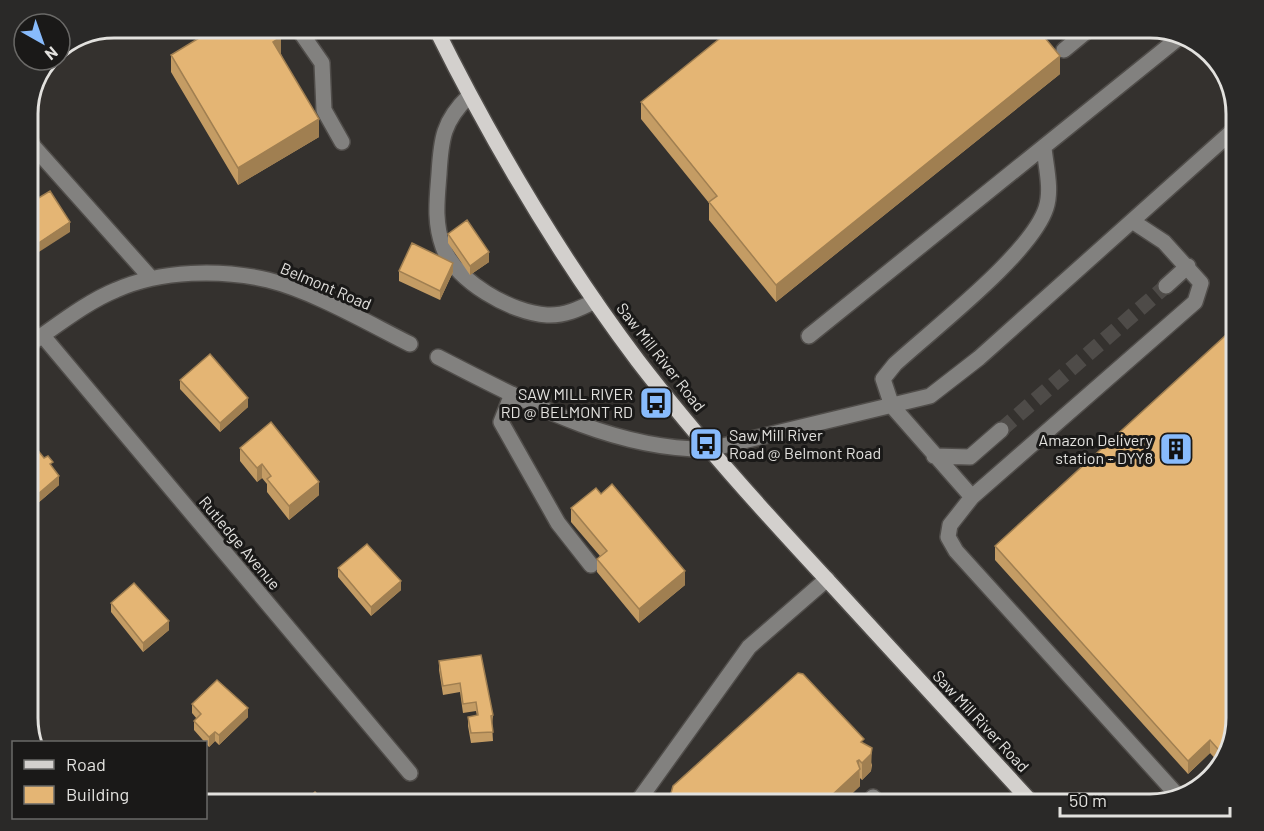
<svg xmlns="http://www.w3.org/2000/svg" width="1264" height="831" font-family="Barlow,sans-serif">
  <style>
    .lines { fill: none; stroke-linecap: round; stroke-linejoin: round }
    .minor-tunnel { stroke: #4e4b48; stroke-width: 15; stroke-dasharray: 15 8; stroke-linecap: butt }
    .minor-casing { stroke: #504d4a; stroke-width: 18 }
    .major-casing { stroke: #504d4a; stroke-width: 18 }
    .minor { stroke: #82817f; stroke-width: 15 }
    .major { stroke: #d3d0cd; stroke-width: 15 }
    .wall { fill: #c49c64 }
    .shaded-wall { fill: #a07f51 }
    .building { fill: #e4b574; stroke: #a07f51; stroke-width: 1.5 }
    .labels { text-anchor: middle; stroke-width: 6; stroke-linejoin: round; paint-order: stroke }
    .street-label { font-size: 16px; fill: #e2e1de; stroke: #1a1918 }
    .poi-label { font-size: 16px; fill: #e2e1de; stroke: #1a1918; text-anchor: end }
    .rim { fill: none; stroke: #e2e1de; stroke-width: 3 }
  </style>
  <rect width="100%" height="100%" fill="#34312e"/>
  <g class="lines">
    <path class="minor-tunnel" d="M1001,430l165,-144"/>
    <defs>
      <path id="minor" d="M297,27l25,36 2,47 18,32
        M186,29l4,-2
        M1064,50l28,-23
        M469,96c-26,25 -28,43 -30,78 -2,26 -5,48 4,73 13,34 68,66 104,68 17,1 32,-6 48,-14
        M27,135l7,12 116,130
        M1132,221l32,21 37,41 -6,19 -223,195 -22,28 -2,12 8,14 223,246
        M1166,286l22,-20
        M43,336l367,437
        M809,336l372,-300
        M27,346c27,-18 59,-44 89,-56 45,-20 105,-21 152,-10 45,11 100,43 142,64
        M438,357c85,43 175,94 272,92l220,-53 49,-38 258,-231
        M512,394l-11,28 57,101 33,42
        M934,456l36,1 31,-27
        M972,497l-80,-91 -9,-27 12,-15c38,-35 136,-110 151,-156 6,-18 0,-41 -2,-60
        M873,797l6,7
        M636,804l113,-157 78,-68"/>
      <path id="major" d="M435,27c58,117 124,229 203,334 60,78 127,152 194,224 67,73 134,146 201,219"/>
    </defs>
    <use href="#minor" class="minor-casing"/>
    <use href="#major" class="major-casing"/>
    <use href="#minor" class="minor"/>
    <use href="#major" class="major"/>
  </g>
  <path class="wall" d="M281,54l38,83 -81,48 -67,-113v-17z
    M1060,74l-284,228 -67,-82v-17l-68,-84v-17z
    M448,234l41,28 -19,13 -22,-32z
    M399,271l54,1 -13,28 -41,-19z
    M180,380l68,27 -28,25 -40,-43z
    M27,439l26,29 6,17 -28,24 -4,-5z
    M240,448l79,47 -30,25 -22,-28v-8l-5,-6 -5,4 -17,-21z
    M601,494l84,91 -46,38 -42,-51v-13l3,-3 -29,-34v-14z
    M995,546l242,172 -14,47 -1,1 -12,-13 -22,21 -193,-214z
    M338,568l63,22 -30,26 -33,-39z
    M111,603l58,27 -26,22 -32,-40z
    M439,661l54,54 -1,10 1,16 -22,2 -3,-17v-9l9,-1 -1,-5 -13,2 -3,-21 -17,3 -4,-25z
    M192,704l56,13 -29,28 -4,-4 -6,6 -15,-17v-9l3,-2 -5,-6z
    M864,743l8,22 -1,6 -9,9 -2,-2v8l-19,18h-170v-11z"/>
  <path class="shaded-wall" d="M281,37v17l-8,5v-17z
    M1060,56v18l-284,228v-17z
    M319,119v18l-81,48v-17z
    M70,222v10l-42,27v-9z
    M489,252v10l-19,13v-9z
    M453,263v9l-13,28v-9z
    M248,398v9l-28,25v-9z
    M262,464v14l-5,4v-14z
    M59,476v9l-28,24v-9z
    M319,482v13l-30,25v-14z
    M685,571v14l-46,38v-14z
    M401,581v9l-30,26v-9z
    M169,621v9l-26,22v-9z
    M248,708v9l-29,28v-10z
    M215,732v9l-6,6v-10z
    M1210,740v13l-22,21v-13z
    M872,748l-1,23 -9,9v-17z
    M859,760l1,26 -19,18h-10v-8z"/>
  <path class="building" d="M217,27h47l5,8 8,-5 4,7 -8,5 46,77 -81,49 -67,-113z
    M734,27h302l24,29 -284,229 -67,-83 8,-6 -76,-94z
    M50,191l20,31 -42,28 -1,-45z
    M467,220l22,32 -19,14 -22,-32z
    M412,243l41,20 -13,28 -41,-20z
    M1237,325v393l-12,39 -15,-17 -22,21 -193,-215z
    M210,354l38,44 -28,25 -40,-43z
    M271,422l48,60 -30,24 -22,-27 4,-3 -9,-12 -5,4 -17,-20z
    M28,438l16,20 4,-2 5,6 -3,2 9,12 -28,24 -4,-5z
    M612,484l73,87 -46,38 -42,-50 10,-8 -36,-43 25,-20 5,6z
    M367,544l34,37 -30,26 -33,-39z
    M134,583l35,38 -26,22 -32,-40z
    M481,655l12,60 -2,1 2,16 -22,1 -3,-16 10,-2 -2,-13 -13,2 -3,-21 -17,3 -4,-25z
    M798,673l5,1 61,65 -3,3 11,6 -1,6 -9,9 -3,-3 -2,1 3,8 -29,27 7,8h-157l-10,-11 2,-7z
    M217,680l31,28 -29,27 -4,-3 -6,5 -15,-16 7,-7 -9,-10z
    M315,792l11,12h-24z"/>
  <defs>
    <symbol id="bus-square" viewBox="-11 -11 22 22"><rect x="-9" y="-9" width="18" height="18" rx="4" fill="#88bbfc" stroke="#1a1918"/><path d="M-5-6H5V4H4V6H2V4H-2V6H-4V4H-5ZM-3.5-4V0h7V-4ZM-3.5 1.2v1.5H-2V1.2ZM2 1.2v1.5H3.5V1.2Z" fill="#111"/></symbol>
    <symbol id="building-square" viewBox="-11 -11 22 22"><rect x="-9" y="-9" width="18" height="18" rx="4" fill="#88bbfc" stroke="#1a1918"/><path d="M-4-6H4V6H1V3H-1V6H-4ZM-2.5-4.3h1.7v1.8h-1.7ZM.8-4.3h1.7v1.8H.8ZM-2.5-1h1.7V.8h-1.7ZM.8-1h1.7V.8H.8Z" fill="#111"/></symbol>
  </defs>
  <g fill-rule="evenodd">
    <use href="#bus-square" x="637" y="384" width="38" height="38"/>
    <use href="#bus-square" x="687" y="425" width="38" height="38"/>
    <use href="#building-square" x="1157" y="430" width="38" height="38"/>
  </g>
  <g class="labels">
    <g class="street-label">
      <text transform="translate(326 286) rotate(23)" y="6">Belmont Road</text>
      <text transform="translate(661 357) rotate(52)" y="6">Saw Mill River Road</text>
      <text transform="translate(240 543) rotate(50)" y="6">Rutledge Avenue</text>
      <text transform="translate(981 721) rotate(47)" y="6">Saw Mill River Road</text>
    </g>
    <g class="poi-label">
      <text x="633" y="400">SAW MILL RIVER<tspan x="633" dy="18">RD @ BELMONT RD</tspan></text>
      <text x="729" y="441" text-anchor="start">Saw Mill River<tspan x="729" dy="18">Road @ Belmont Road</tspan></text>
      <text x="1153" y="446">Amazon Delivery<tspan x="1153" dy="18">station - DYY8</tspan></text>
    </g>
  </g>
  <path d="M0 0H1264V831H0ZM114 38H1150A76 76 0 0 1 1226 114V718A76 76 0 0 1 1150 794H114A76 76 0 0 1 38 718V114A76 76 0 0 1 114 38Z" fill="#2a2928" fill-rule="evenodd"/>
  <path class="rim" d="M114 38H1150A76 76 0 0 1 1226 114V718A76 76 0 0 1 1150 794H114A76 76 0 0 1 38 718V114A76 76 0 0 1 114 38Z"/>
  <rect x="12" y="741" width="195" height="78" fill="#1a1918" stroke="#6a6967" stroke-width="1.5"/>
  <rect x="24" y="760" width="30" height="9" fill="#d3d0cd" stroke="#6a6967" stroke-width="1.5"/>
  <text x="66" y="771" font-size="18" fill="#e2e1de">Road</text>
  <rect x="24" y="786" width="30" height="18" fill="#e4b574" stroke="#6a6967" stroke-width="1.5"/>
  <text x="66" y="801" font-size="18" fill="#e2e1de">Building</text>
  <g transform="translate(42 42) rotate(140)"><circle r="28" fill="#1a1918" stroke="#6a6967" stroke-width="1.5"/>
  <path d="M0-4.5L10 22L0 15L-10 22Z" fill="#88bbfc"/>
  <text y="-9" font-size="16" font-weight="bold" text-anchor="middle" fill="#e2e1de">N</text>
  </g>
  <path d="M1060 807v9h170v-9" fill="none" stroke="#e2e1de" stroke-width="3"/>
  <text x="1069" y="807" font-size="18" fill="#e2e1de" stroke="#1a1918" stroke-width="4.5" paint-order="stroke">50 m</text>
</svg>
